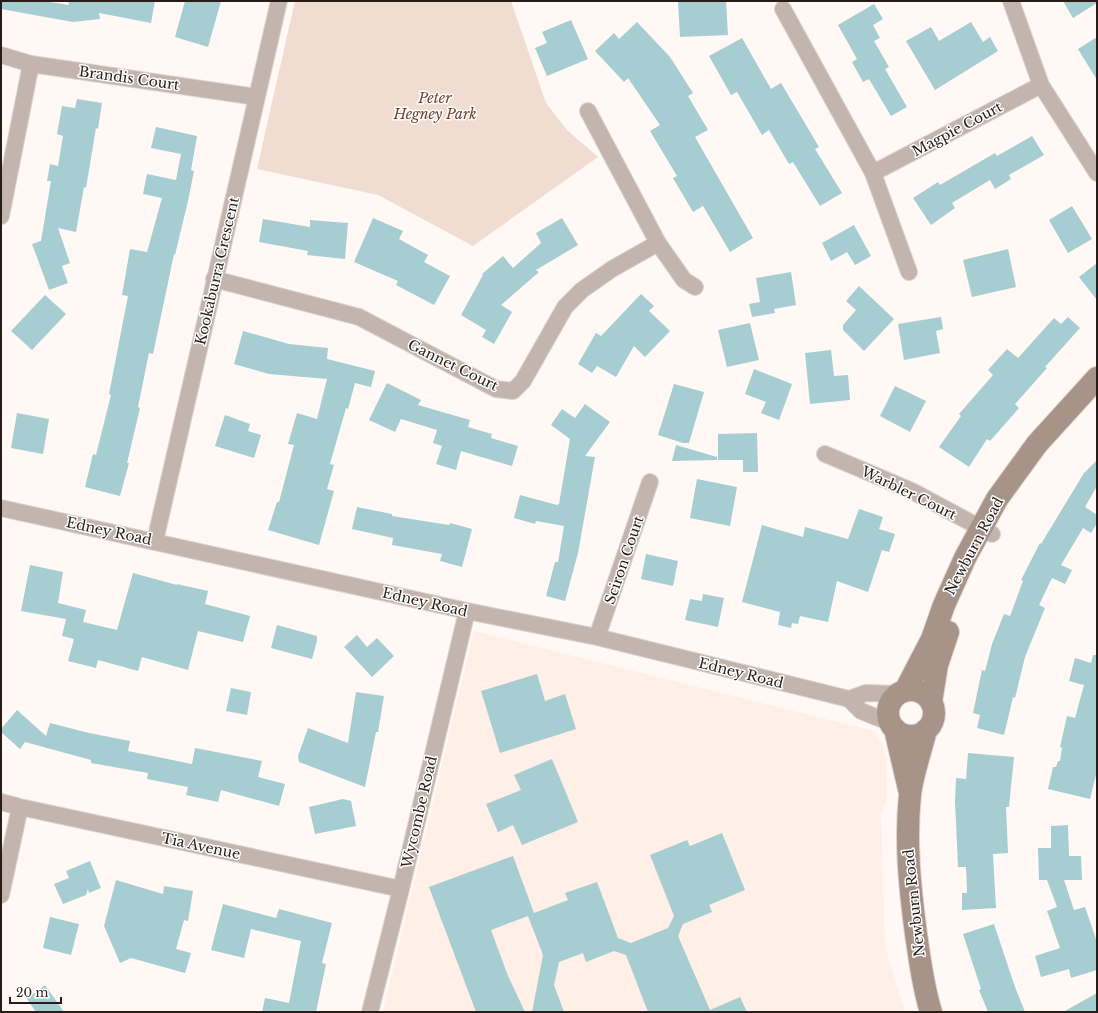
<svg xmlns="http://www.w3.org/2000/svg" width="1098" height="1013" font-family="'Libre Baskerville',serif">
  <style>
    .built { fill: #ffefe6 }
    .green { fill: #f0dcd1 }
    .building { fill: #a6cdd1 }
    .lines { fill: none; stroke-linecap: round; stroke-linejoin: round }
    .street-casing { stroke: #dcd5d1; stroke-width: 18 }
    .secondary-casing { stroke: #dcd5d1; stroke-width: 24 }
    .street { stroke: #c3b5ad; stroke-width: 16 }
    .secondary { stroke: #a79388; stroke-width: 22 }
    .labels { text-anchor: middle; stroke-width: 3; stroke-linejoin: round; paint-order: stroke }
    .street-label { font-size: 14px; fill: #271c16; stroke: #fff }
    .park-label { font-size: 14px; font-style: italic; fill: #6c4127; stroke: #fff }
  </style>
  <rect width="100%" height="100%" fill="#fff8f5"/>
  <path class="built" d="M474,631l400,100 8,12 5,16v39l-6,16 4,132 20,66h-522z"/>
  <path class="green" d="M295,1h216l35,102 21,27 31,27 -125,89 -95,-51 -121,-26z"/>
  <path class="building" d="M1,1h42l26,4 -1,-4h87l-4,22 -52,-10 1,6 -27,3 -72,-13z
    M185,1h36l-13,46 -33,-10z
    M678,1h48l2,34 -48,2z
    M1063,1h34v2l-24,15z
    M874,4l9,15 -10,6 7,13 -6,3 15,26 -4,2 22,38 -16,9 -22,-37 -6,3 -11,-20 5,-3 -19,-34z
    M571,20l17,39 -41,17 -12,-28 12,-5 -5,-11z
    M637,22l33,35 23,36 -5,3 20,34 -13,7 58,101 -23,14 -27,-46 -10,6 -20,-34 4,-2 -27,-45 10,-6 -32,-47 -4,4 -29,-31 19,-18 5,6z
    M971,22l12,20 7,-5 8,14 -63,39 -29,-49 25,-14 8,14z
    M1097,37v43l-19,-31z
    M742,38l29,51 10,-6 38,64 -4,2 27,44 -22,13 -27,-44 -4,2 -20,-34 -7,5 -25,-43 -6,3 -22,-39z
    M77,99l25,4 -4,26 -2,-1 -10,60 -2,-1 -8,45 -18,-4 12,35 -8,3 6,17 -19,7 -17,-46 9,-3 10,-60h-4l3,-17 8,2 5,-30 -6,-2 5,-28 13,2z
    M156,127l41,9 -6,34 3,1 -6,30 -13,54 -1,-1 -21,100 -4,-1 -11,54 2,1 -13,55h2l-9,33 -35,-9 8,-33 3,1 15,-60 -2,-1 19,-98 -6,-1 8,-46 17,3 15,-54 -19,-4 4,-20 29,6 5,-26 -30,-6z
    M1032,136l12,19 -35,20 2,4 -16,10 -5,-9 -38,23 3,5 -24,17 -18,-27 25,-16 2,3 55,-32 2,3z
    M1072,206l20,33 -24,14 -19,-33z
    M373,218l30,13 -4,8 29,16 -4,7 26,14 -16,29 -38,-20 2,-4 -44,-19z
    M562,218l16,27 -42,25 3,2 -38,33 11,7 -18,32 -12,-7 4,-7 -25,-15 22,-40 -1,-1 21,-18 10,12 28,-25 -5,-10z
    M263,219l47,8v-7l38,3 -3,36 -38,-4 1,-4 -49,-9z
    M854,225l17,31 -16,9 -8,-13 -16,9 -9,-18z
    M1008,249l8,38 -44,10 -9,-37z
    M1097,263v37l-18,-23z
    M791,272l5,33 -22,4 1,4 -23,4 -3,-13 11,-2 -4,-24z
    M859,286l35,33 -30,32 -21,-21v-5l13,-15 -10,-9z
    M641,294l13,12 -5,5 21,20 -25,26 -11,-11 -18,31 -19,-11 -5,7 -14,-9 18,-31 5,3z
    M45,295l21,19 -34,36 -21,-19z
    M941,317l2,12 -7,2 4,22 -36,7 -6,-36z
    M1068,317l12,11 -35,39 2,1 -32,36 4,4 -29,33 -3,-2 -18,28 -30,-20 22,-31 -2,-2 34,-39 -5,-5 19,-21 11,9 36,-40 7,6z
    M750,323l9,37 -32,7 -9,-37z
    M243,331l46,13 39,4 -1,11 48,12 -4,16 -16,-4 -7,26 -2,-1 -16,56 4,1 -7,24 7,2 -15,54 -51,-15 9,-28h2l15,-57 -6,-1 9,-31 20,6 10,-40 -58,-5 -35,-10z
    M831,350l3,26 14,-1 2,25 -40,4 -5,-51z
    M754,369l38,15 -13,36 -18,-7 5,-11 -21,-8z
    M387,383l34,17 -3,5 52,15 -2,7 24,7 -1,4 27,8 -6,20 -51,-15 -5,19 -20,-6 6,-18 -9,-3 4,-13 -36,-11 -6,13 -26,-12z
    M674,384l30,8 -15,51h-6l-25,-8z
    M895,386l31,15 -16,31 -30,-16z
    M585,404l25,18 -25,34 10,1 -17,96 -13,48 -19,-5 9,-34h3l6,-36 -28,-5 -1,3 -21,-6 6,-23 37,10 2,-1 11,-65 -19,-14 11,-16 13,9z
    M17,413l32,6 -6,35 -32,-6z
    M225,415l25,9 -2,7 13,4 -7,23 -39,-12z
    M757,433l1,39h-15v-12h-25v-26z
    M676,445l41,12v3l-45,1z
    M1097,460v26l-12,21 12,8v8l-6,10 -8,-5 -22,37 11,5 -7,14 -13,-6 -13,27 6,3 -20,49 -10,41 -2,-1 -9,38 -27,-7 3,-13 -7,-2 9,-43 3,1 7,-27 12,-30 6,2 13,-35 -2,-1 19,-37 1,1 43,-71z
    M697,479l40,8 -7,39 -40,-8z
    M357,507l35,7v2l57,9 1,-2 22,6 -10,38 -22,-6 2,-7 -50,-9 1,-7 -41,-9z
    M859,509l24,8 -4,12 16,5 -6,18 -7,-2 -14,42 -31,-11 -9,41 -28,-6 -2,8 -6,-1 -1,5 -13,-3 2,-13 -38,-10 20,-77 41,12 2,-10 43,12z
    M646,554l32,7 -5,25 -32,-7z
    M30,565l33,7 -5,31 28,7 -3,12 34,8 16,-57 44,12v-1l31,7 -3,13 45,12 -7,26 -45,-11 -10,39 -46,-13 -4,14 -40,-11 -2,8 -28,-7 6,-22 -12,-3 4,-17 -45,-8z
    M703,594l21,4 -6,29 -33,-7 5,-21 12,2z
    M277,625l40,11v5l-5,18 -41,-11z
    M357,635l10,12 10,-9 17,18 -22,21 -28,-30z
    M1093,655h4v116l-7,28 -42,-10 5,-22h3l2,-6h2l2,-13 -2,-1 7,-31 8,2 9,-33 -15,-4 6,-23 16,5z
    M537,674l8,27 20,-7 11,35 -76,24 -19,-62z
    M231,688l20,4 -4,23 -21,-4z
    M356,692l28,4 -6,36h-2l-11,55 -66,-25 -1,-6 10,-28 40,15z
    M17,710l29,26 4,-13 39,10 41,8 -2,10 64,13 3,-16 67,13 -4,16 27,7 -6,22 -58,-16 -3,12 -32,-7 2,-8 -41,-8 1,-6 -57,-10v-3l-66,-18 -5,7 -19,-17v-3z
    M968,753l46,4 -5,50h-3l2,46 -15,1 3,54 -34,2v-17h5l-1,-26h-8l-3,-66 1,-23 10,1z
    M552,759l26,63 -56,23 -9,-20 -15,7 -12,-28 35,-14 -7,-15z
    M343,799l8,2 5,25 -41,8 -6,-27z
    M1068,825l1,31h12l1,24h-18l10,30 11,-3 12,35v28l-26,8 -2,-9 -28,8 -6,-21 25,-8 -13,-37 10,-4 -10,-27h-8l-1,-32h13v-22z
    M722,833l23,57 -36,15 3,7 -29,12 -5,12 32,74 30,-13 7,15h-99l-22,-57 -12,-4 -28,11 -3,-9 -24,9 -5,23 10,27h-32l11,-57 -15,-39 -37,14 17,46 17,36h-49l-47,-125 84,-31 21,57 34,-13 -3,-7 32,-11 21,56 13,5 37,-15 6,-12 -24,-61 37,-15 3,6z
    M90,861l11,27 -12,5 -1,-4 -2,6 -23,9 -9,-20 15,-6 -3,-7z
    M116,880l47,14 1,-8 29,5 -5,30 -4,-1 -8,29 15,4 -6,20 -54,-15 -11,5 -16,-37z
    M223,904l53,14 3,-9 53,14 -10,40 4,1 -10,48h-54l3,-14 24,5 12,-62 -50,-12 -7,29 -33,-8z
    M50,917l29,7 -8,31 -28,-7z
    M994,924l21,63 10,25h-37l-9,-22 2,-1 -18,-55z
    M45,985l19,27h-28l-9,-13z
    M1097,993v19h-34z"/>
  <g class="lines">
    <defs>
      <path id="street" d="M1011,1l30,84 56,88
        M783,9l90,164 36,99
        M1,55l30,9 226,33
        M588,111l70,132 26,37 11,7
        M873,173l168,-88
        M1,216l30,-152
        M214,279l145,38 137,72 17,2 10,-10 42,-74 17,-17 30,-21 46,-26
        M825,454l87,37 80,43
        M1,508l466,103 130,26 252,62 12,12 30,12
        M155,541l124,-540
        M597,637l53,-155
        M849,699l17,-6 32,1
        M1,802l19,5 381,82
        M1,895l19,-88
        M370,1012l31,-123 66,-278"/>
      <path id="secondary" d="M888 713a23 23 0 1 1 46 0a23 23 0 1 1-46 0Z
        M905,691l27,-52 12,-34 21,-47 32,-59 40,-55 60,-66
        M931,702l6,-37 11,-33
        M895,729l14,60
        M926,730c-5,20 -14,46 -16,65 -5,47 0,94 6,139 4,27 7,53 15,78"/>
    </defs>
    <use href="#street" class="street-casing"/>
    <use href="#secondary" class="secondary-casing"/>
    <use href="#street" class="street"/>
    <use href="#secondary" class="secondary"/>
  </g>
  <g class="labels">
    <g class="street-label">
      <text transform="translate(129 78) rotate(8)" y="5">Brandis Court</text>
      <text transform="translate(957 129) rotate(-28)" y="5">Magpie Court</text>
      <text transform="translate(217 271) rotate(-77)" y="5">Kookaburra Crescent</text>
      <text transform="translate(453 365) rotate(26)" y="5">Gannet Court</text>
      <text transform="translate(909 493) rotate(26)" y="5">Warbler Court</text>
      <text transform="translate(109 531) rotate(12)" y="5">Edney Road</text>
      <text transform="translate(974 546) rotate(-62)" y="5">Newburn Road</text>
      <text transform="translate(624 560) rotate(-71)" y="5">Sciron Court</text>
      <text transform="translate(425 602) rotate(13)" y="5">Edney Road</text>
      <text transform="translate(741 673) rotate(14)" y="5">Edney Road</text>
      <text transform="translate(419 812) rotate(-77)" y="5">Wycombe Road</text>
      <text transform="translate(201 846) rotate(12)" y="5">Tia Avenue</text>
      <text transform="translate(914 903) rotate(-96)" y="5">Newburn Road</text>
    </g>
    <g class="park-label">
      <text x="435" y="103">Peter<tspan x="435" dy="16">Hegney Park</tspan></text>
    </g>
  </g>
  <rect width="1098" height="1013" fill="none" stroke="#271c16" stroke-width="4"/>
  <path d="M10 997v6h51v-6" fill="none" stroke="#271c16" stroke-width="2"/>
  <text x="16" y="997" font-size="12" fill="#271c16" stroke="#ffffff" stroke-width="3" paint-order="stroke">20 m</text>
</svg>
